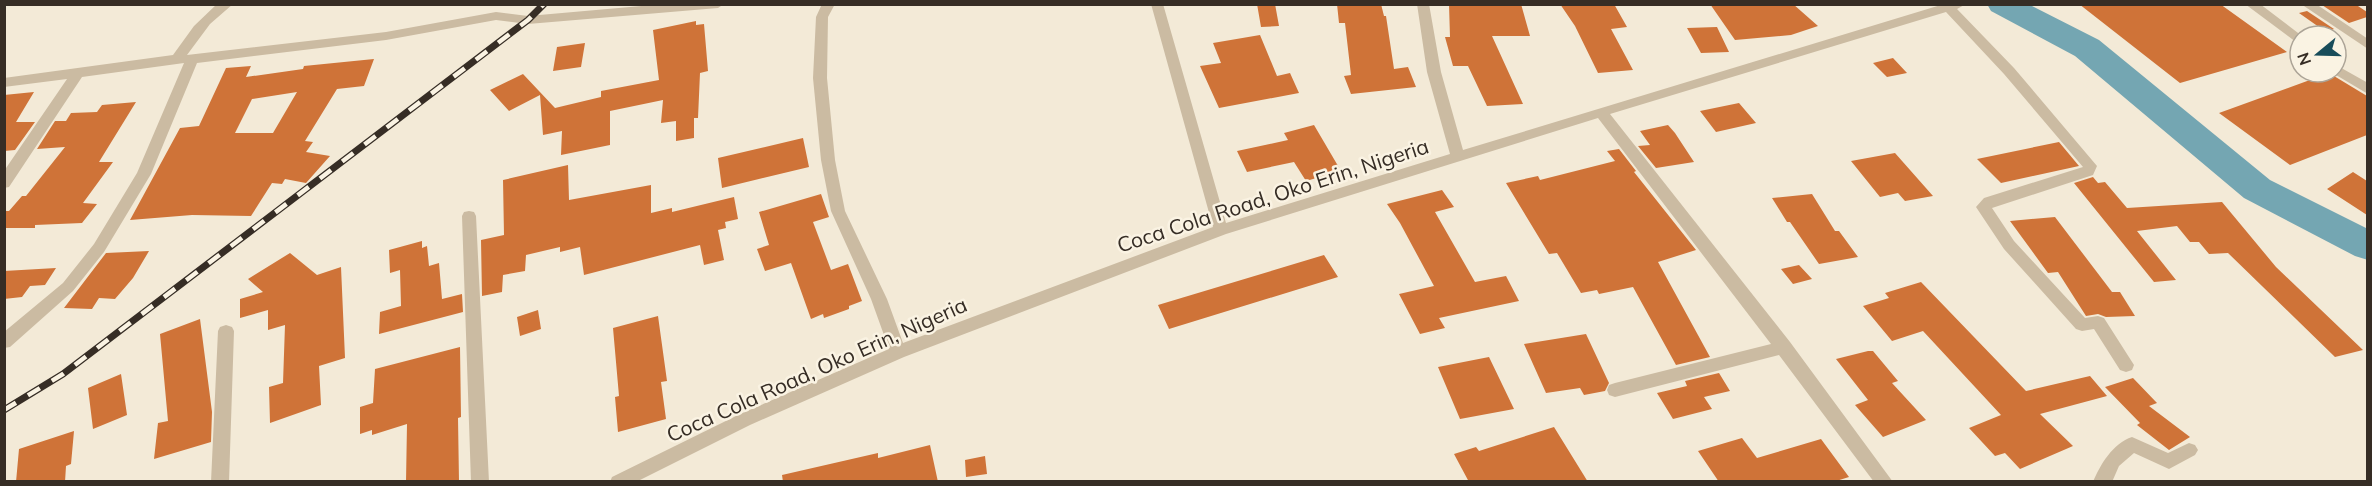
<svg xmlns="http://www.w3.org/2000/svg" width="2372" height="486" font-family="Mulish,sans-serif">
  <style>
    .lines { fill: none; stroke-linecap: round; stroke-linejoin: round }
    .river { fill: #74a6b2; fill-rule: evenodd }
    .building { fill: #cf7338; fill-rule: evenodd }
    .minor { fill: #cbbba2; fill-rule: evenodd }
    .rail-casing { stroke: #362d25; stroke-width: 7 }
    .rail { stroke: #faf3e3; stroke-width: 4.5; stroke-dasharray: 14; stroke-linecap: butt }
    .labels { text-anchor: middle; stroke-width: 5; stroke-linejoin: round; paint-order: stroke }
    .street-label { font-size: 21px; fill: #362d25; stroke: #faf3e3 }
  </style>
  <rect width="100%" height="100%" fill="#f3ead7"/>
  <g class="lines">
    <path class="river" d="M1987,4h41l71,36 171,140 98,49v31l-13,-4 -111,-58 -169,-142 -84,-45z"/>
  </g>
  <path class="building" d="M1257,4h18l4,22 -18,1z
    M1337,4h44l3,12h2l8,53 14,-2 8,20 -65,7 -7,-18 7,-1 -6,-52h-6z
    M1449,4h72l9,32h-38l31,68 -36,2 -19,-40h-15l-8,-29h5z
    M1560,4h54l13,23 -16,2 22,41 -35,3 -23,-47z
    M1710,4h83l25,22 -27,9 -56,5z
    M2079,4h141l67,48 -107,31z
    M2325,4h30l12,8v5l-18,6 -27,-18z
    M2307,11l27,18 -8,3 -27,-19z
    M696,21v4l8,-1 4,47 -8,2 -2,45h-4v20l-18,3v-20l-15,2 2,-23 -53,11v34l-49,10 1,-24 -19,4 -3,-40 -31,16 -19,-21 33,-16 32,34 46,-11v-6l58,-11 -6,-50z
    M1717,27l12,25 -28,1 -14,-25z
    M1260,35l17,41 13,-3 9,20 -80,15 -19,-42 21,-3 -8,-20z
    M585,43l-4,24 -28,4 4,-24z
    M1893,58l14,15 -20,4 -14,-14z
    M374,59l-10,27 -27,3 -32,52 8,1 -7,10 24,4 -24,27 -21,-4 -3,5 -10,-1 -21,33 -59,-1 -62,5 50,-92 19,-2 27,-58 25,-2 -5,11 57,-8 1,-3zM297,92l-24,41h-38l17,-34z
    M2329,73l38,23v39l-77,30 -71,-52z
    M34,92l-18,30h19l-20,28 -11,1v-56z
    M136,102l-37,60h14l-30,41 14,1 -15,19 -47,2v3h-31v-17h5l13,-15h4l39,-49 -28,2 18,-28h11l5,-8 26,-1 5,-7z
    M1739,103l17,20 -40,9 -16,-21z
    M1314,125l27,46 -35,10 -12,-19 -47,10 -10,-21 51,-11 -4,-7z
    M1668,125l7,8 19,29 -38,6 -18,-22 12,-1 -10,-14z
    M803,138l6,29 -87,21 -4,-30z
    M2059,142l20,24 -78,17 -24,-24z
    M1619,149l17,22 -2,1 62,78 -38,12 52,95 -34,8 -43,-78 -34,7 -2,-4 -16,3 -24,-40 -8,1 -43,-71 32,-7 2,4 75,-19 -8,-10z
    M1895,153l38,43 -28,5 -7,-8 -18,4 -29,-36z
    M568,165l1,35 82,-15v28l21,-5v4l62,-15 4,22 -13,3 1,6 -8,2 6,30 -20,5 -4,-20 -116,30 -4,-28 -20,5v-5l-34,8 -1,16 -22,4 -1,17 -20,4 -1,-56 23,-5 -1,-55z
    M2353,172l14,9v34l-40,-26z
    M2093,177l5,6 7,-1 22,26 95,-6 54,65 87,83 -28,7 -107,-104 -19,1 -10,-12h-9l-13,-16 -40,5 39,49 -22,2 -80,-99z
    M1442,190l12,17 -19,5 40,70 31,-6 13,25 -80,17 6,10 -25,6 -21,-40 35,-8 -34,-63 -13,-19z
    M821,194l8,23 -16,5 18,48 17,-6 14,37 -13,5v3l-25,9 -1,-4 -12,5 -20,-56 -26,8 -8,-22 12,-4 -10,-33z
    M1812,194l23,37h4l19,26 -39,7 -29,-42h-3l-15,-24z
    M2055,217l57,75h8l15,24 -29,1 -8,-3 -12,2 -28,-44 -10,1 -38,-52z
    M422,241v7l5,-2 2,20 10,-3 3,36 20,-5 1,18 -84,22 1,-22 21,-6 -1,-36 -10,3 -1,-23z
    M149,251l-16,27 -18,21 -16,-1 -7,11 -28,-1 42,-55z
    M290,253l27,22 24,-8 4,91 -26,8 2,39 -51,18 -1,-36 14,-4 2,-58 -17,5v-20l-28,8v-19l23,-7 -15,-13z
    M1324,255l14,22 -169,52 -11,-24z
    M1799,265l13,14 -19,5 -12,-15z
    M56,268l-11,17 -15,1 -8,11 -18,2v-28z
    M1921,282l105,109 64,-15 17,20 -67,18 33,32 -53,23 -15,-16 -10,3 -26,-28 32,-13 -78,-84 -31,10 -29,-35 26,-8 -4,-5z
    M538,310l3,19 -21,7 -3,-19z
    M658,316l9,65 -6,1 5,37 -48,13 -3,-35 4,-1 -6,-68z
    M200,319l12,93 -1,30 -57,17 4,-36 10,-2 -8,-87z
    M1586,334l23,49 -4,8 -21,4 -4,-7 -34,5 -22,-49z
    M460,347l1,70 -3,1 1,64h-53l1,-58 -35,11v-5l-12,4v-27l13,-4 2,-34z
    M1868,351h5l25,30 -6,2 34,37 -43,17 -28,-32 13,-5 -32,-41z
    M1489,357l25,52 -54,10 -22,-52z
    M1719,373l11,18 -26,6 8,12 -39,10 -16,-26 30,-7 -2,-5z
    M121,374l6,41 -34,14 -5,-41z
    M2133,378l24,25 -8,3 41,31 -21,13 -32,-25 3,-2 -35,-36z
    M1554,427l34,55h-119l-15,-28 22,-7 3,4z
    M74,431l-3,33 -5,2 -1,16h-49l3,-33z
    M1742,438l15,20 64,-19 28,38 -16,5h-114l-21,-31z
    M930,445l8,37h-155l-1,-7 96,-22v5z
    M985,456l2,18 -21,3 -1,-17z"/>
  <g class="lines">
    <path class="minor" d="M217,4h16l-23,20 -23,31 199,-23 110,-20 32,4 136,-12h60l-6,4 -190,16 -32,-4 -110,20 -189,23 -46,111 -47,78 -31,39 -63,56 -6,1v-16l59,-49 31,-39 43,-71 47,-110 -102,14 -73,110 -5,1v-17l63,-92 -63,8v-9l169,-23 21,-29z
      M822,4h13l-7,13 -1,61 8,82 10,51 42,88 16,44 310,-116 -62,-223h12l63,219 224,-69 -23,-82 -10,-68h12l12,68 22,78 481,-146h22l-9,5 57,59 83,98 -4,9 -101,33 22,33 71,77 13,-2 6,2 30,47 -2,5 -6,2 -6,-2 -26,-41 -12,2 -6,-2 -72,-80 -28,-42 8,-9 99,-31 -79,-93 -58,-62 -336,102 180,228 103,140h-19l-95,-127 -164,42 -6,-2 -2,-5 2,-5 6,-2 156,-39 -173,-226 -372,116 -322,123 -154,68 -114,57h-26l2,-5 126,-62 151,-66 -18,-50 -40,-88 -10,-51 -8,-82 3,-61z
      M2245,4h15l42,32h-2v9z
      M2301,4h15l52,35v10z
      M2336,65l32,18v11l-37,-22h5z
      M469,211l5,1 2,4 13,266h-18l-9,-266 2,-4z
      M226,325l6,2 2,4 -5,151h-18l7,-151 2,-4z
      M2132,437l36,16 21,-10 6,2 3,5 -3,5 -26,14 -35,-16 -15,13 -7,16h-19c7,-17 20,-39 39,-45z"/>
    <defs>
      <path id="rail" d="M4,410l59,-36 465,-354 16,-16"/>
    </defs>
    <use href="#rail" class="rail-casing"/>
    <use href="#rail" class="rail"/>
  </g>
  <g class="labels">
    <g class="street-label">
      <text transform="translate(1273 196) rotate(-18)" y="7">Coca Cola Road, Oko Erin, Nigeria</text>
      <text transform="translate(817 370) rotate(-24)" y="7">Coca Cola Road, Oko Erin, Nigeria</text>
    </g>
  </g>
  <rect width="2372" height="486" fill="none" stroke="#362d25" stroke-width="12"/>
  <g transform="translate(2318 54) rotate(251)"><circle r="28" fill="#faf3e3" stroke="#aca497" stroke-width="1.5"/>
  <path d="M0-4.5L10 22L0 15L-10 22Z" fill="#184c5a"/>
  <text y="-9" font-size="16" font-weight="bold" text-anchor="middle" fill="#362d25">N</text>
  </g>
</svg>
